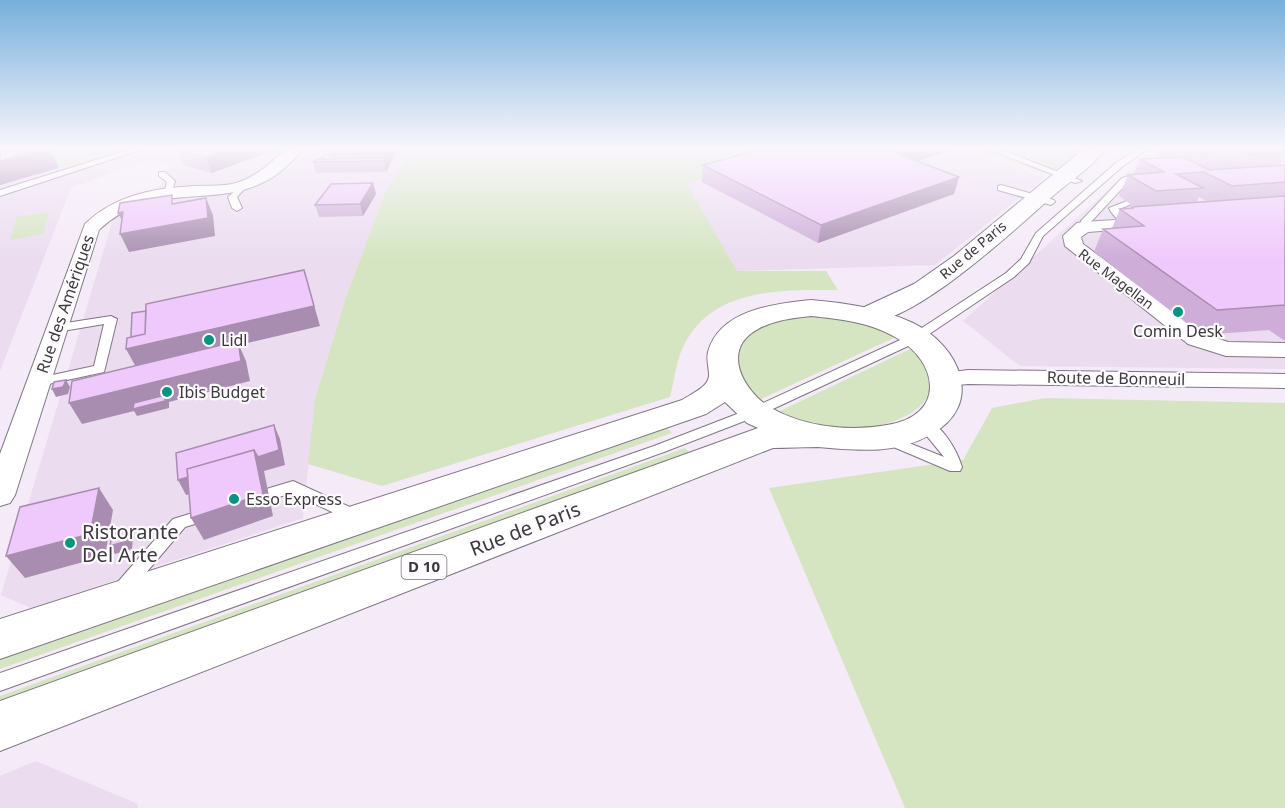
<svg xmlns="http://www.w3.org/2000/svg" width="1285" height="808" font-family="'Noto Sans',sans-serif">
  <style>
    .built { fill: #ebdcf0 }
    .green { fill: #d5e5c1 }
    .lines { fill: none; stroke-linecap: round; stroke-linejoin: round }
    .lane-casing { stroke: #817784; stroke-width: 2 }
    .street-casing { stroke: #817784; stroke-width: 2 }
    .secondary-casing { stroke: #817784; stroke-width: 2 }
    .primary-casing { stroke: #817784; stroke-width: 2 }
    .lane { fill: #fff; fill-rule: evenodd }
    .street { fill: #fff; fill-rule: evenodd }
    .secondary { fill: #fff; fill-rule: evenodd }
    .primary { fill: #fff; fill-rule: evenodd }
    .wall { fill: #ceadd9; fill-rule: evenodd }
    .shaded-wall { fill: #a88db0 }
    .building { fill: #f0c9fc; stroke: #a88db0; stroke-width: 1.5 }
    .poi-dot { fill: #009483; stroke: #fdfbfe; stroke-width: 2 }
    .labels { text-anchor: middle; stroke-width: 4.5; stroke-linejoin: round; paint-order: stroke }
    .far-street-label { font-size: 14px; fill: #3d393e; stroke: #fdfbfe }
    .shield { fill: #fdfbfe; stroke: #777378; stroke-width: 1.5 }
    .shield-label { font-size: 15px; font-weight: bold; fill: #3d393e }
    .street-label { font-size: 16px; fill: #3d393e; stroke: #fdfbfe }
    .poi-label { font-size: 16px; fill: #3d393e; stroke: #fdfbfe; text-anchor: start }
    .near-street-label { font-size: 20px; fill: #3d393e; stroke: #fdfbfe }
    .near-poi-label { font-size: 20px; fill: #3d393e; stroke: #fdfbfe; text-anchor: start }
  </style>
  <rect width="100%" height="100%" fill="#f5eaf8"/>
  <path class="built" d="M0,147h413l-28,46 -39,104 -31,102 -12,119 -272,90 -30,-13 112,-376 28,-25 17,-7 5,-6 -5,-7 14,-7 -18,-8 -83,29 -71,183z
    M812,147h145l88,31 -110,87 -198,6 -50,-87z
    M1155,147h130v222l-265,-3 -57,-45z
    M36,761l102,43v4h-138v-32z"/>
  <path class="green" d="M43,147h96l-69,22 -43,-18z
    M413,147h399l-125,37 50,87h89l12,19c-57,0 -126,-3 -155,57 -7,15 -9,35 -13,50l-288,89 -74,-22 7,-65 31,-102 39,-104z
    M963,147h128l-40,28z
    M49,212l-6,22 -33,6 7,-23z
    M819,315l48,9 29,13 -137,63 -21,-23c0,-9 -2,-21 0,-29 6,-27 59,-32 81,-33z
    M912,348c55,56 -24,84 -72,81 -21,-1 -42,-8 -62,-17z
    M1045,398l240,5v405h-380l-136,-320 194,-28 29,-52z
    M664,425l8,8 -672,236v-15z
    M685,448l8,9 -693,255v-16z"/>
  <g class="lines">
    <defs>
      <path id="lane" d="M137,147h12l-149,49v-6z
        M983,147h11l88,34 -7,2z
        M1142,147h9l-28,19 -80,70 -14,27 -15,14 -95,64 -159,74 -96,37 -664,239v-18l654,-227 96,-37 161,-74 95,-62 15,-14 15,-26 81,-71z
        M159,172h6l10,9 -4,14 -7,-2 3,-11 -8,-6z
        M1143,172l4,3 -1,2 -18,5 -39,42 -3,5h-6l1,-8 41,-43z
        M241,185l4,3 -8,9 5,11 -5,3 -5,-3 -4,-11z
        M1001,185l53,15 1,2 -4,3 -53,-15v-4z
        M1127,201l5,3 -13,5 16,13v4c-10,1 -22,-9 -26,-18z
        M111,316l6,3 -13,53 -65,14 -5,-1 -2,-3 2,-3 60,-13 10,-42 -47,8 -6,-4 2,-3z
        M924,419c18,5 33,31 38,48l-2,4h-10l-66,-28 -2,-3 7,-5 55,22 -27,-33z
        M293,481l70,32 2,4 -2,4 -6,2 -6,-2 -59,-28 -39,12 -6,-2 -2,-4 2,-4z
        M209,508l6,2 2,4 -2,4 -30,9 -57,67 -6,2 -6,-2 -3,-5 3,-5 57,-65z"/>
      <path id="street" d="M288,147l15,1c-60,81 -139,19 -204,82l-84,265 -5,8 -10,3v-52l85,-230c30,-29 69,-36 110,-38 13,-1 28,1 41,-3 21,-6 37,-22 52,-36z
        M1147,218l6,1 3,4 -3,4 -65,5 -7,5 2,7 121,90 24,8 57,1v14l-59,-1 -38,-12 -123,-98 -2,-10 14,-13 6,-1z
        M968,370l317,4v14l-317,-4 -21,2 -9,-2 -3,-5 3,-5z"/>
      <path id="secondary" d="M1086,147h21c-13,19 -37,34 -54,49 -36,31 -148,138 -195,126l-4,-6 4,-6 56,-26 40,-28z"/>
      <path id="primary" d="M811,300c35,3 70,8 102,23 47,23 73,82 17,112 -35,20 -74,15 -112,12 -15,0 -30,1 -45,1l-773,303v-50l758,-273 -11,-5 -22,-21 -19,12 -706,245v-40l682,-219c9,-6 27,-13 27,-25 0,-8 -3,-15 -1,-23 12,-43 67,-48 103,-52zM811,316c29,3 58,6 84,21 45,25 51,79 -8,88 -38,7 -82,2 -116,-17 -28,-17 -51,-59 -13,-79 17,-9 35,-11 53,-13z"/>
    </defs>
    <use href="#lane" class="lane-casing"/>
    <use href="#street" class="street-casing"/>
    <use href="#secondary" class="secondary-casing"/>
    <use href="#primary" class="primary-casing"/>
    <use href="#lane" class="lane"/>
    <use href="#street" class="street"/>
    <use href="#secondary" class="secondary"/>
    <use href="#primary" class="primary"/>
  </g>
  <path class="wall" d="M182,147h91l1,3 -62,23 -29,-8 -6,-16z
    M322,147h76v2l-12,23 -70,1 -3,-11 8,-3 3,-4z
    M769,147h183v3l-35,11 42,16 -5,17 -136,49 -116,-61 1,-17z
    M1162,147h123l-1,4h1v3l-6,11h6v176l-16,-11 -67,5 -108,-83 9,-23 9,-1 8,-19h11v-2h4l-16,-11 9,-21 6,-1 6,-15 20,-1 -3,-1zM1199,197l9,5 -12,1z
    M373,183l3,11 -13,22 -44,1 -4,-12z"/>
  <path class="shaded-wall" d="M49,147l10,21 -59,17v-24z
    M235,147h38l1,3 -62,23 -6,-16z
    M388,147h10v2l-12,23 -2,-11 2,-3 -2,-5z
    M915,147h37v3l-59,19 3,-16z
    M959,177l-5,17 -136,49 3,-18z
    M373,183l3,11 -13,22 -3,-12z
    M206,198l7,17 2,21 -86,16 -9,-18z
    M123,212l4,18 -9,-17z
    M304,270l16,56 -81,19 7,16 4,20 -81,21v6l-32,8 -3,-5 -52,13 -13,-21 68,-34 -11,-20z
    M66,380l4,7 -2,7 -12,3 -4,-8z
    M274,425l6,14 5,26 -21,6 9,45 -69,24 -13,-22 68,-45 -73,22 -8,-15 76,-30z
    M99,488l14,22 -8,46 -80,22 -19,-22z
    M128,529l5,8 -1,12 -17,5 -5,-8z"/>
  <path class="building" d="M0,147h49l-49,14z
    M182,147h53l-29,10 -29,-8z
    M337,147h51l-4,6 -52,1z
    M769,147h146l-19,6 63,24 -138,48 -118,-60z
    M1188,147h88l9,5 -37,2 -9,-4 -40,3z
    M324,155h9l1,4h-13z
    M1183,157l26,13 76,-5v17l-53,4 -28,-14 -28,2 27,14 -47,3 -28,-16 36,-3 -24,-13z
    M386,158l-2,3 -71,1 3,-3z
    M373,183l-13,21 -45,1 16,-21z
    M172,195v9l34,-6 2,20 -88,16 3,-22 -5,1 2,-10z
    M1285,196v109l-68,5 -114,-81 41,-3 -24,-17 14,-1 -3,-1z
    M304,270l10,36 -188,43 1,-11 18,-4 1,-30z
    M146,311l-1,23 -14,3 1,-24z
    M238,341l3,20 -172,42 3,-22z
    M66,380l-3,7 -11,2 2,-7z
    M165,395v6l-32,8 1,-6z
    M274,425l5,25 -21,7 -4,-7 -67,19 1,8 -10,3 -2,-27z
    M254,450l9,44 -72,24 -4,-49z
    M99,488l-9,46 -84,22 14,-49z
    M128,529l-1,12 -17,5 2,-12z"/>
  <linearGradient id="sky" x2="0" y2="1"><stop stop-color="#75b0db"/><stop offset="0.57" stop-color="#faf6fc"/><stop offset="1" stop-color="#faf6fc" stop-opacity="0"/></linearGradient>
  <rect width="1285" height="260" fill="url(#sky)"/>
  <g class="poi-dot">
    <circle cx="1178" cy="312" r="6"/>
    <circle cx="209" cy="340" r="6"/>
    <circle cx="167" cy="392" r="6"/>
    <circle cx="234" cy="499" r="6"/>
    <circle cx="70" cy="543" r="6"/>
  </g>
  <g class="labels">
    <g class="far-street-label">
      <text transform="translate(973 250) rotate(-40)" y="5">Rue de Paris</text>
      <text transform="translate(1116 279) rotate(37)" y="5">Rue Magellan</text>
    </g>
    <rect class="shield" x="401.5" y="555" width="45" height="24" rx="4.5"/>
    <g class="shield-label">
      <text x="424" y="572">D 10</text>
    </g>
    <g class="street-label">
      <text transform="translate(65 304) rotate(-71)" y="6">Rue des Amériques</text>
      <text transform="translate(1116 378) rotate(1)" y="6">Route de Bonneuil</text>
    </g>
    <g class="poi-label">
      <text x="1178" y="337" text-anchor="middle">Comin Desk</text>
      <text x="221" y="346">Lidl</text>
      <text x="179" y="398">Ibis Budget</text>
      <text x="246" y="505">Esso Express</text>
    </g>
    <g class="near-street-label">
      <text transform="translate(525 529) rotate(-21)" y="7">Rue de Paris</text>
    </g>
    <g class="near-poi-label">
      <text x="82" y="539">Ristorante<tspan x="82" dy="23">Del Arte</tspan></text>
    </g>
  </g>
</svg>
